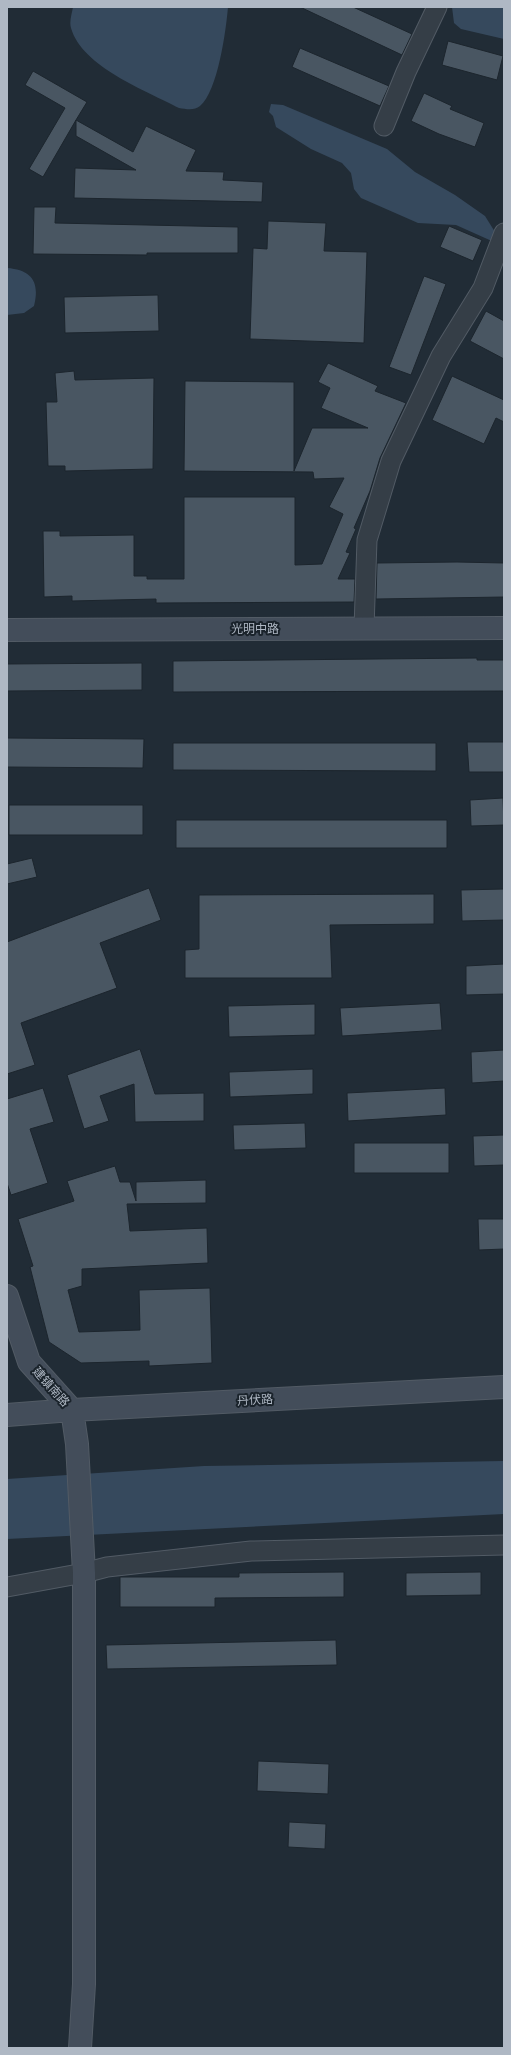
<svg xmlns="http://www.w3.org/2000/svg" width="511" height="2055" font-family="'Space Grotesk','Noto Sans SC',sans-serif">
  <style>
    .water { fill: #36495d }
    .building { fill: #495662; stroke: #1c252d }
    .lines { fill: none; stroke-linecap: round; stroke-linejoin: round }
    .street-casing { stroke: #525b65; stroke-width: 21 }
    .secondary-casing { stroke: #525b65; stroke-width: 24 }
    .street { stroke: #353e47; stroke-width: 19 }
    .secondary { stroke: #434d5a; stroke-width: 22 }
    .labels { text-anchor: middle; stroke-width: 4; stroke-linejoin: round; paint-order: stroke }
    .street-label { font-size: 12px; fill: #afb8c4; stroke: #1a232b }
  </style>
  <rect width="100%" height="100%" fill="#212c36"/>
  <path class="water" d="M73,7h155c-2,23 -10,84 -28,99 -6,5 -14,3 -21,2 -32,-17 -97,-41 -108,-80 -2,-6 1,-15 2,-21z
    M452,7h52v32l-43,-10 -7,-6z
    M271,104l12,1 104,44 28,23 40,23 30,21 10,16 -1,10 -38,-17 -38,-2 -57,-25 -7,-9 -3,-16 -9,-10 -31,-14 -35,-22 -3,-11 -4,-4z
    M7,268c25,2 33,14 27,38l-10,7 -17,2z
    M504,1461v53l-497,25v-60l197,-13z"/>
  <path class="building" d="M300,7h53l59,27 -10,21z
    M448,41l55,15 -6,24 -55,-15z
    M300,48l89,38 -9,20 -88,-39z
    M33,71l54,31 -11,18 57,32 13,-26 50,24 -10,21 38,1 -1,8 40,2 -1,20 -188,-4 1,-30 61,2 -60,-34v-16l-33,57 -14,-8 36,-61 -40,-23z
    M424,93l28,13 -2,3 34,14 -9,24 -36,-13 -28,-13z
    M34,207h22l-1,16 183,4v26h-91v2l-114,-1z
    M268,221l58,2 -2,28 43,1 -3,91 -114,-4 3,-91 14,1z
    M449,226l33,14 -9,21 -33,-14z
    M424,276l22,8 -35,91 -22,-8z
    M158,295l1,36 -94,2 -1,-36z
    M486,311l18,10v38l-34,-18z
    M328,363l50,23 -3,5 31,12 -26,55 -10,33 -16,37 2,1 -10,23 4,1 -12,26h17l-1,23 -198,1v-4l-84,2v-5l-28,1 -1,-66h17v5l74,-1v41h13v3h37v-82h111v68l27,-1 21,-50 -14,-7 15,-29 -30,1 -1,-7 -129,-1 1,-90 109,1v89l18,-43h56l-47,-20 9,-20 -12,-6z
    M74,371l1,9 79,-2 -1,91 -88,2v-5h-17l-2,-64h11l-2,-29z
    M452,376l52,24v22l-8,-4 -12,26 -52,-24z
    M457,562l47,1v34l-128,2 1,-36z
    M477,658v2h27v31l-331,1v-31z
    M142,663v27l-135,1v-27z
    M7,738l137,1 -1,29 -136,-1z
    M467,742h37v30h-35z
    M173,743h263v28l-263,-1z
    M503,798l1,27 -33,1 -1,-26z
    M9,805h134v30h-134z
    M176,820h271v28h-271z
    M32,858l5,19 -30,7v-20z
    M149,888l12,32 -61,23 17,45 -96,35 14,42 -28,9v-132z
    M504,889v31l-42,1 -1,-31z
    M434,894v30l-104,1 2,53h-147v-28l14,-1v-54z
    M504,964v30l-38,1v-29z
    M440,1003l2,27 -100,6 -2,-28z
    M315,1004v31l-86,2 -1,-31z
    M140,1049l15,45 49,-1v28l-69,1 -1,-38 -34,12 9,25 -25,8 -17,-54z
    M504,1050v31l-32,2 -1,-31z
    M313,1069v25l-83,3 -1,-25z
    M43,1088l11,34 -24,7 18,54 -37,12 -4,-12v-84z
    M445,1088l1,27 -98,6 -1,-28z
    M305,1123l1,25 -72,2 -1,-25z
    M504,1135v30l-30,1 -1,-30z
    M354,1143h95v30h-95z
    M115,1166l5,16h10l6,19v-19l70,-2v23l-79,1 3,27 77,-3 1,35 -126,6v17l-14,4 11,42 61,-2 -1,-40 71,-2 2,75 -63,3v-5l-68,2 -32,-21 -19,-75 3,-1 -15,-47 56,-18 -7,-20z
    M478,1219h26v30l-25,1z
    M344,1572v25l-129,1v9h-95v-30h119v-4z
    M481,1572v23l-75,1v-23z
    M336,1640l1,25 -230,4 -1,-24z
    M258,1761l71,3 -1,30 -71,-3z
    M289,1822l37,2 -1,25 -37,-2z"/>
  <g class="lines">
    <defs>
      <path id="street" d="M384,126l22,-54 31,-65
        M364,628l3,-88 24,-79 50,-105 42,-68 21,-55
        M7,1587l77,-14 23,-6 144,-16 253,-6"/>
      <path id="secondary" d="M7,630l497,-2
        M7,1296l22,66 43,48 5,34 7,129v411l-4,64
        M7,1415l65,-5 432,-23"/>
    </defs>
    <use href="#street" class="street-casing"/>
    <use href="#secondary" class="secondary-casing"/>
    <use href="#street" class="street"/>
    <use href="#secondary" class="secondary"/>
  </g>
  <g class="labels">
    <g class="street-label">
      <text x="255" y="633">光明中路</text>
      <text transform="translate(51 1387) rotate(48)" y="4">建镇南路</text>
      <text transform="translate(255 1400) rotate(-3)" y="4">丹伏路</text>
    </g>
  </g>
  <rect width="511" height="2055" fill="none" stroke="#afb8c4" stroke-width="16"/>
</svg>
